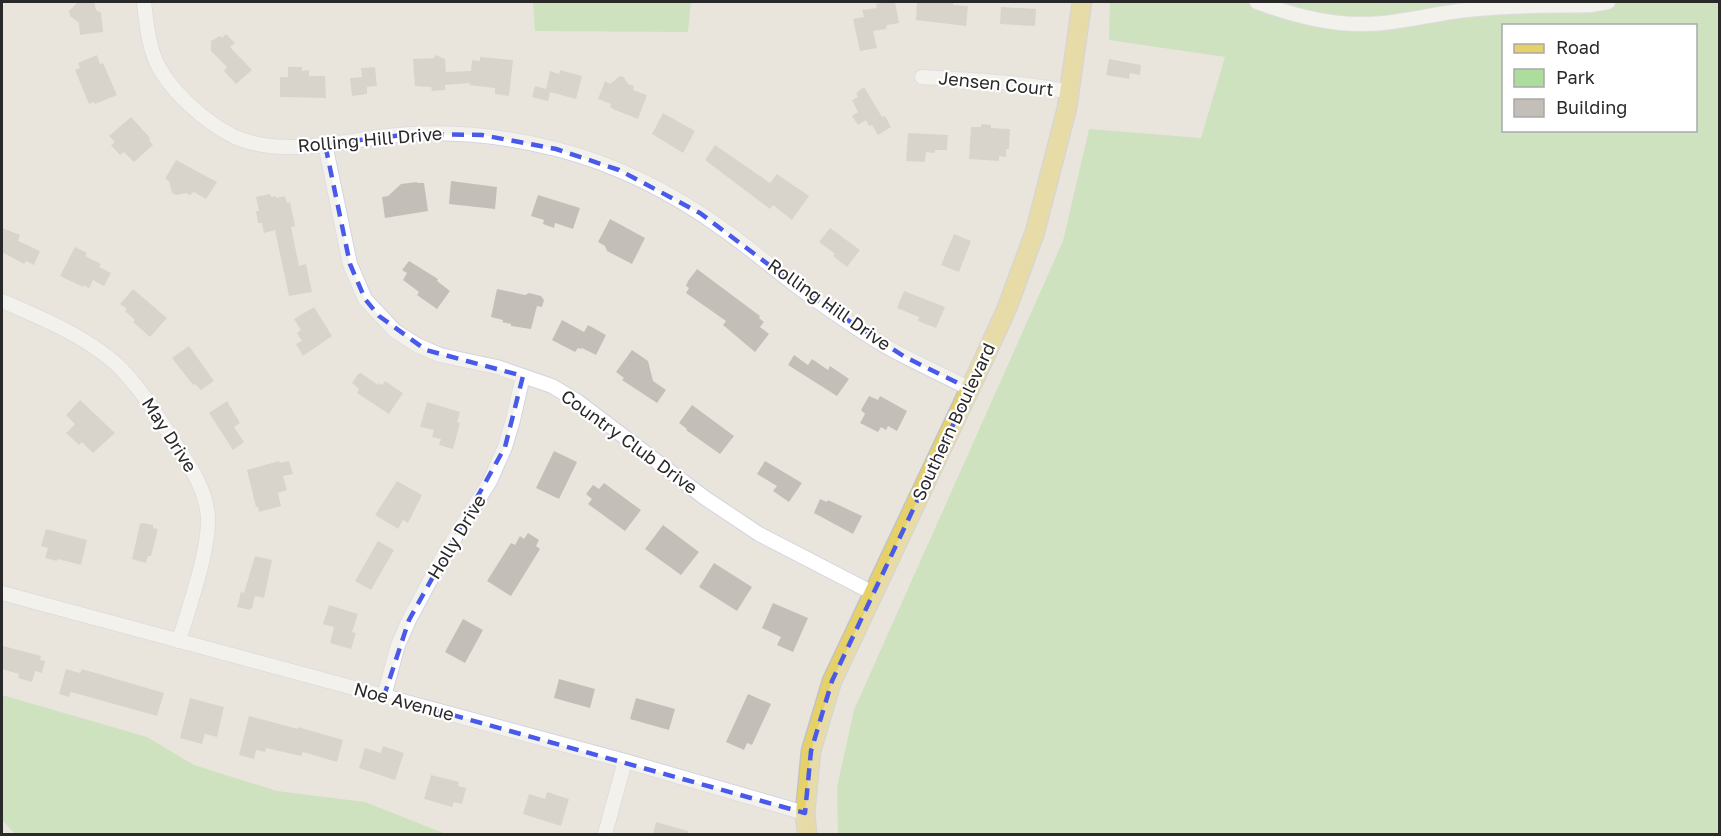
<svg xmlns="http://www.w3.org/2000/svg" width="1721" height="836" font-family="'Golos Text',sans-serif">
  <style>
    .green { fill: #addd9d; fill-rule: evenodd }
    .building { fill: #c3bfb8 }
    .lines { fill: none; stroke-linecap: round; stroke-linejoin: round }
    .minor-casing { stroke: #d2d3e1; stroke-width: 16 }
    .major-casing { stroke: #c3c3c3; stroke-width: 21 }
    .minor { stroke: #fff; stroke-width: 14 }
    .major { stroke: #e5d167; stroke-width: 18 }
    .marked { fill: none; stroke: #495aeb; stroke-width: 4.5; stroke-dasharray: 12 8; stroke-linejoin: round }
    .labels { text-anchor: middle; stroke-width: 4.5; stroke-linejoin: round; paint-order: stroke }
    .street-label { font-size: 18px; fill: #292929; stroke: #fff }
  </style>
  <rect width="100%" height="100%" fill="#eae5dc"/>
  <path class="green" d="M533,2h158l-3,30 -153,-1z
    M1110,2h609v832h-881l-1,-47 17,-77 209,-469 26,-112 112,9 24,-81 -116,-17zM1504,26h192v104h-192z
    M2,695l145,42 47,28 83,26 88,11 81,32h-431l-13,-14z"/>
  <path class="building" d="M78,2h16l2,8 5,3 2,19 -23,3 -1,-12 -9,-7 -1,-5z
    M888,2h7l4,21 -12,2 -1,4 -13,2 4,17 -17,3 -7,-32 11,-2 -2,-7 15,-2 -1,-4z
    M917,2h36v3l15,1 -2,20 -50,-6z
    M1001,7l35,2 -1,17 -35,-2z
    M226,34l9,9 -5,4 22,23 -16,14 -12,-13 3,-4 -16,-16v-10l9,-5 2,2z
    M97,55l3,9 3,-1 14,32 -22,9 -1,-2 -5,2 -14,-34 5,-2 -2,-5z
    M436,55l9,4 1,13 25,-1 1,-11 8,1v-4l33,3 -4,36 -14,-2v-6l-26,-3 1,-2 -25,2v5l-13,1 -1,-4 -16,-1 -2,-27 21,-1z
    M1109,59l32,6 -1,10 -10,-2 -1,6 -23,-4z
    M288,67h14v4l7,-1v6h16l1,22 -46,-1v-20h8z
    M375,67l2,19 -10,1v7l-15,2 -2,-18 12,-1 -1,-9z
    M560,70l22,6 -6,23 -26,-7 -2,9 -16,-4 3,-11 11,3 4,-18 9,3z
    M620,76l4,1 4,7 6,2 -1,4 14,5 -9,24 -23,-9 -5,-3 1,-3 -13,-5 7,-18 5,3z
    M864,87l18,30 3,-1 6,11 -13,8 -6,-10 -3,1 -3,-6 -8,5 -6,-9 6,-4 -6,-12 6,-3 -2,-4z
    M663,113l32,18 -12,22 -31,-19z
    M131,117l19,21 -1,2 4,5 -19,17 -10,-10 -4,3 -9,-10 4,-3 -6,-6z
    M981,124l10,1v3l19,1 -1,20h-3v8l-7,-1v5l-30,-2 2,-32h10z
    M908,133l40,2 -1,15h-12v3l-9,-1 -1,10 -19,-1z
    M715,145l55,38 7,-9 32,22 -17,24 -19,-15 -3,4 -65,-49z
    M176,160l41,22 -11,17 -12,-7 -4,3 -4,-2 -10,2 -4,-2 -3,-12 -4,-2z
    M451,181l46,6 -2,22 -46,-5z
    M417,182v1h7l4,28 -43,7 -3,-21 6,-1 13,-12z
    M270,194l1,3 5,-1v2l9,-2 2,7 3,-1 5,24 -4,1 8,39 7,-2 6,28 -23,4 -14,-66 -11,3 -2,-10h-4l-2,-12h3l-3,-14z
    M538,195l42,13 -7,21 -18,-6 -1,5 -11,-4 1,-4 -13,-4z
    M610,219l35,19 -13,26 -25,-13 -2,-5 -7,-4z
    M2,228l18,7 -2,6 22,10 -6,14 -8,-4 -2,3 -22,-12z
    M830,228l30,22 -13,17 -14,-11 2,-2 -16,-12z
    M954,234l17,7 -12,31 -18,-7z
    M75,247l12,6 -2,3 16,8 -2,3 12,6 -7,13 -11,-6 -4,8 -6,-3v2l-23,-11z
    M409,261l29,18 -1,2 13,10 -13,18 -20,-14 2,-3 -16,-12 4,-7 -5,-3z
    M697,269l63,47 -1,2 5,4 -4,5 9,7 -14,18 -32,-27 3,-4 -40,-28 3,-5 -3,-2 2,-5z
    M133,289l34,29 -17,19 -17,-15 2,-2 -10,-9 2,-2 -7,-5z
    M497,289l28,6 4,-2 12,3 3,4 -2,7 -5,-1 -6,23 -20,-3v-2l-9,-2 1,-2 -12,-3z
    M904,291l41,16 -9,21 -18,-7 1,-4 -22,-9z
    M314,307l18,29 -29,20 -7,-12 6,-3 -5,-8 4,-3 -7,-11z
    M562,320l22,12 4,-7 18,10 -10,20 -14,-7 -1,1 -3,-1 -3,4 -23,-12z
    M189,346l25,35 -13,9 -6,-6 -2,1 -21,-27z
    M632,350l16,11 5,20 13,9 -9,13 -35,-23 2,-2 -8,-6z
    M794,355l14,10 4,-6 16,11 2,-4 19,13 -12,17 -49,-31z
    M361,373l17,12 1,-2 3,2 3,-4 18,12 -14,21 -32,-21 2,-4 -7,-6 6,-9z
    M869,396l9,4 2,-4 27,15 -10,20 -9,-5 -2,4 -5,-3 -3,5 -18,-9 5,-9 -4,-4z
    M80,400l35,33 -22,20 -11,-11 -3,3 -13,-12 9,-9 -9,-9z
    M227,401l13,22 -6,4 10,15 -11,8 -24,-37z
    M427,402l33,10 -3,10 3,1 -7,26 -14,-4 2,-6 -9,-2 2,-7 -14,-3z
    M692,405l42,31 -14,18 -34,-24 1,-1 -8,-6z
    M554,451l23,11 -18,37 -23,-11z
    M279,461l1,2 9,-2 4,13 -10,2 4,14 -9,3 3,13 -22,6 -1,-5h-2l-9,-37z
    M765,461l37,22 -13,19 -16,-11 4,-5 -20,-12z
    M397,481l25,14 -14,28 -5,-3 -5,9 -23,-14z
    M604,483l37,27 -16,21 -37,-27 4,-5 -6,-5 7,-9 6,4z
    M820,499l7,3 1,-2 34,16 -9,18 -39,-21z
    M143,523l10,2v3l5,1 -7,27h-3l-2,7 -14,-4 8,-35z
    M663,525l36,27 -18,23 -36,-26z
    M46,529l41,11 -6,25 -23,-6 -1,2 -12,-3 3,-10 -7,-2z
    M528,533l11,7 -3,6 4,3 -29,47 -24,-15 24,-38 4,2 5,-9 4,3z
    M378,541l16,9 -23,40 -16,-9z
    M255,556l17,4 -8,38 -9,-2 -3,13 -2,-1v2l-13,-3 4,-15 3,1z
    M714,563l38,24 -15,24 -38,-24z
    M773,603l35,15 -15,34 -16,-7 4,-8 -19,-9z
    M329,605l29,9 -6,18 4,1 -5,16 -21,-6 4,-16 -11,-3z
    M463,619l20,11 -18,33 -20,-11z
    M3,646l38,10 -1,4 5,1 -3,12 -7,-2 -3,11 -14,-4 1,-4 -17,-5z
    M66,669l14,4 2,-4 82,24 -7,23 -86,-24 -2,5 -10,-3z
    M559,679l36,10 -5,19 -36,-10z
    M748,694l23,10 -19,41 -5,-2 -3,7 -18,-8z
    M190,698l34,9 -7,30 -12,-3 -3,10 -22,-6z
    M636,698l39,11 -6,21 -39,-11z
    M249,716l49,13v-2l45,13 -6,22 -34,-10 -2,4 -35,-8 -1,4 -9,-2 -2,9 -15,-4z
    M383,746l21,7 -9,27 -36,-12 6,-20 16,5z
    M431,775l28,7 -1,4 8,2 -4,16 -8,-2 -2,5 -28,-8z
    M547,792l22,7 -8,27 -38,-12 6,-20 16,5z
    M656,822l32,9v3h-35z"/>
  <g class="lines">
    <defs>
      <path id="minor" d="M144,2c2,18 4,40 11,57 12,30 51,64 80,78 53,23 119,0 175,-3 49,-3 98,3 146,15 63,16 119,45 171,83 28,20 54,43 82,63 25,18 51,36 78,52 27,15 56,28 83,42
        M1257,2c32,12 67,22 102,22 37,1 79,-12 117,-15 38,-4 76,-3 114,-4l18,-3
        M922,77c50,3 99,5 148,15
        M325,144l25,120 15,35 30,32 22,14 23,10 57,12 55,19 25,15 128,97 54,36 114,59
        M2,301c39,17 79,33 112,61 26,24 44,55 63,84 14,22 29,44 31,71 1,36 -19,89 -29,124
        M2,593l623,168 180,52
        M384,696l14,-51 11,-25 32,-60 49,-79 15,-34 8,-27 10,-44
        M605,834l20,-73"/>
      <path id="major" d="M807,834l-2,-21 6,-62 21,-70 150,-318 25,-55 28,-76 32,-124 15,-106"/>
    </defs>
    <use href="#minor" class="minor-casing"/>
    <use href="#major" class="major-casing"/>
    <use href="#minor" class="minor"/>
    <use href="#major" class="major"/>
  </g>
  <path d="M0 0H1721V836H0ZM412,134l70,1 74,14 63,21 81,43 109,82 96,62 65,32 -138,292 -21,70 -6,62 -421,-117 25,-76 96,-173 18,-71 -97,-26 -47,-34 -14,-17 -15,-35 -25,-120z" fill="#eae5dc" fill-opacity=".55" fill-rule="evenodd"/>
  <path class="marked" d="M412,134l70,1 74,14 63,21 81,43 109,82 96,62 65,32 -138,292 -21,70 -6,62 -421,-117 25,-76 96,-173 18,-71 -97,-26 -47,-34 -14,-17 -15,-35 -25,-120z"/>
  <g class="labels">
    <g class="street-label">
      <text transform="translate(996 84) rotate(6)" y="6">Jensen Court</text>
      <text transform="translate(370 140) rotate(-5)" y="6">Rolling Hill Drive</text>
      <text transform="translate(829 305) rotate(35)" y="6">Rolling Hill Drive</text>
      <text transform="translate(954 422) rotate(-65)" y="6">Southern Boulevard</text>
      <text transform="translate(169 435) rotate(57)" y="6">May Drive</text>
      <text transform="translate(629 442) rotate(36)" y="6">Country Club Drive</text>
      <text transform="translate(457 537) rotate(-59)" y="6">Holly Drive</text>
      <text transform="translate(404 702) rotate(15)" y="6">Noe Avenue</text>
    </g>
  </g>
  <rect width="1721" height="836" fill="none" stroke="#292929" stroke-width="6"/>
  <rect x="1502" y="24" width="195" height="108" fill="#ffffff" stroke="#a9a9a9" stroke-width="1.5"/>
  <rect x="1514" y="44" width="30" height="9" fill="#e5d167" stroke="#a9a9a9" stroke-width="1.5"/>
  <text x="1556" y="54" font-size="18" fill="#292929">Road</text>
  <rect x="1514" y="69" width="30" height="18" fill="#addd9d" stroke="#a9a9a9" stroke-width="1.5"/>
  <text x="1556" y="84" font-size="18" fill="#292929">Park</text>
  <rect x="1514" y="99" width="30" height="18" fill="#c3bfb8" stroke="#a9a9a9" stroke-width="1.5"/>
  <text x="1556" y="114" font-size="18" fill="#292929">Building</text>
</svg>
